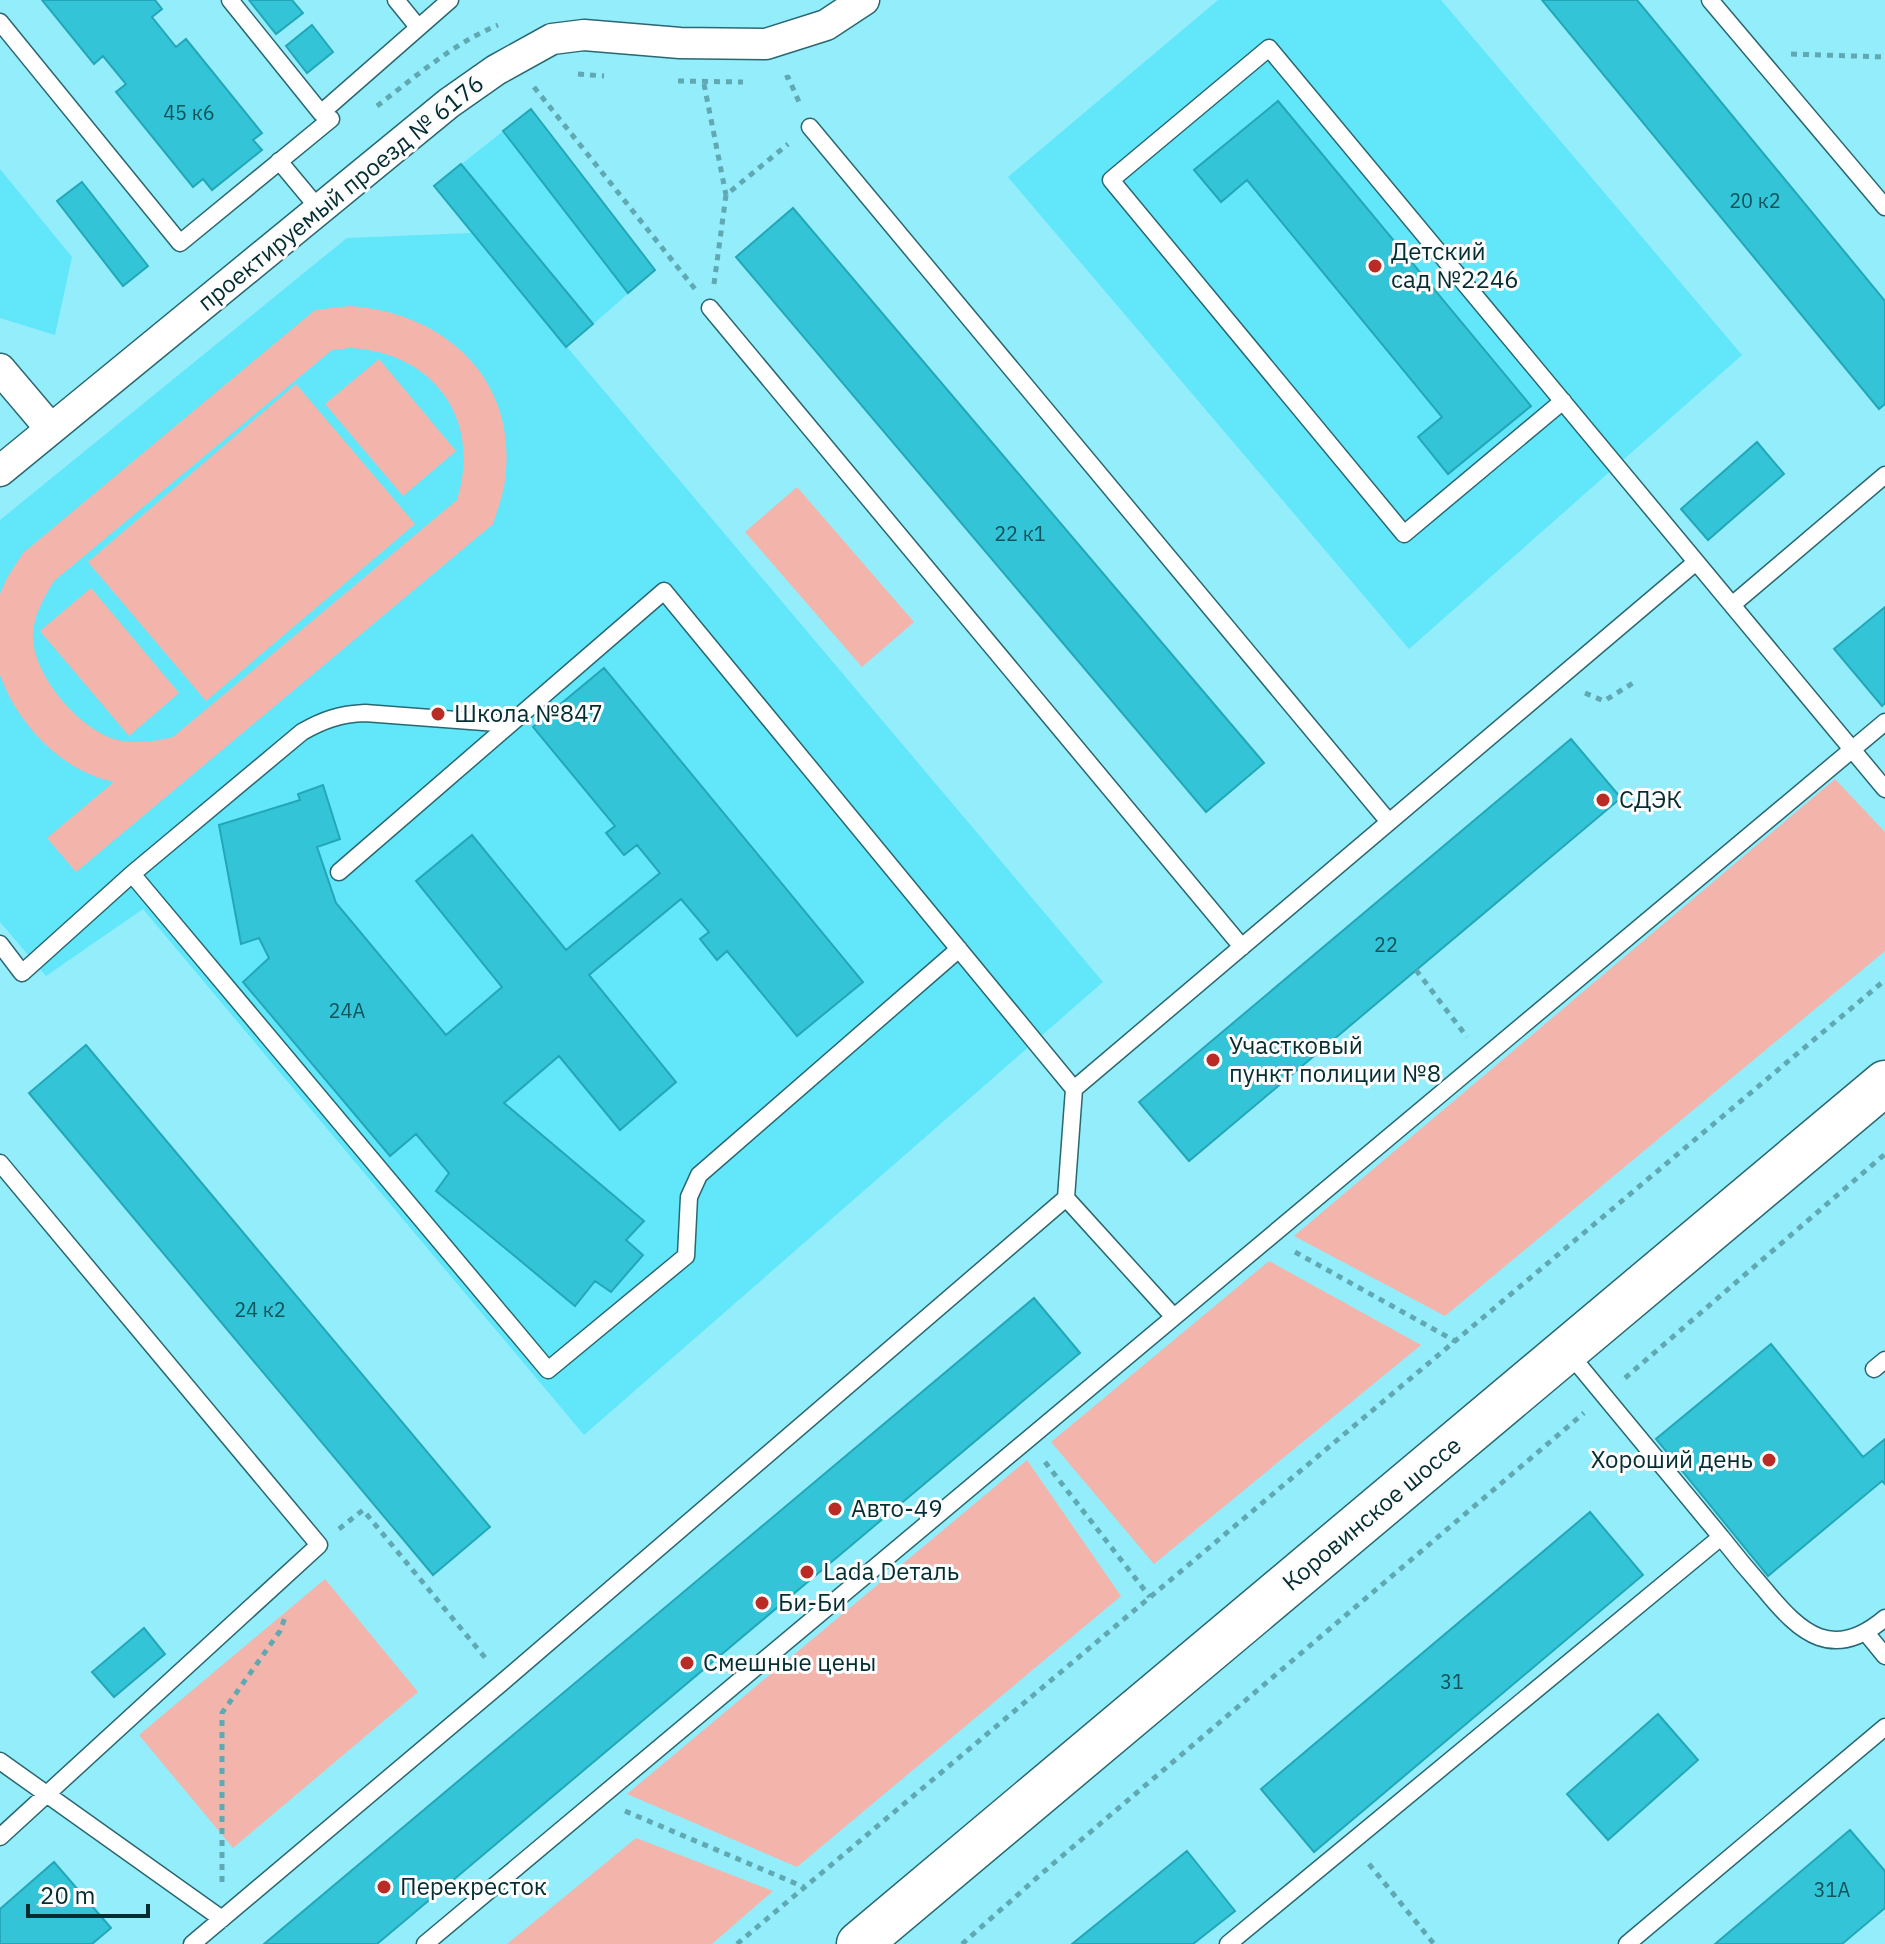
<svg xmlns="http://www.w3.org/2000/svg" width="1885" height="1944" font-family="'IBM Plex Sans',sans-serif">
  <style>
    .built { fill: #61e6fa }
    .green { fill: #f3b5ab; fill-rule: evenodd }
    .building { fill: #34c4d7; stroke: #23a7b8; stroke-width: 2 }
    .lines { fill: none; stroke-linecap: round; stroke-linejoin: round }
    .service-casing { stroke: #296871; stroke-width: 19 }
    .minor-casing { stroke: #296871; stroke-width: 33 }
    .secondary-casing { stroke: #296871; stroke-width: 47 }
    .path { stroke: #60a8b2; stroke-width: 5; stroke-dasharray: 6 6; stroke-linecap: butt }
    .service { stroke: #fff; stroke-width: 16 }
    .minor { stroke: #fff; stroke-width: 30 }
    .secondary { stroke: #fff; stroke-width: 44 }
    .poi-dot { fill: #b92b24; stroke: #fdfdfd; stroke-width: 3 }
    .labels { text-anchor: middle; stroke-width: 6; stroke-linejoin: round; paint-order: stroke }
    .number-label { font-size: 20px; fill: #10535b }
    .street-label { font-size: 24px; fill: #042d32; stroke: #fdfdfd }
    .poi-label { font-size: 24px; fill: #042d32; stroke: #fdfdfd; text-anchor: start }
  </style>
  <rect width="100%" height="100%" fill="#94edfa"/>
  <path class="built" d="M1218,0h223l301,355 -333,294 -401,-472z
    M531,109l124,161 -88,77 536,635 -519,453 -441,-526 -97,67 -46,-54v-402l347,-282 124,-5 -37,-47z
    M0,169l72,88 -17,78 -55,-17z"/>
  <path class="green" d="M350,306c90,6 164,68 156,164 -1,19 -7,36 -13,54l-417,348 -29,-34 67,-56c-52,-11 -96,-57 -114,-107v-81l7,-16 16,-25 292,-243zM351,348c84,5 131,72 106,152l-284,237c-20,5 -43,8 -62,1 -35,-13 -81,-66 -78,-106 2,-19 11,-35 21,-51l278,-231z
    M379,359l77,92 -53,45 -78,-92z
    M296,384l119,140 -209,177 -118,-139z
    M797,487l117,135 -52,45 -117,-135z
    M91,588l88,105 -50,43 -89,-105z
    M1835,779l50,53v119l-440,365 -151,-80z
    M1269,1261l152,84 -267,219 -103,-122z
    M1027,1460l94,136 -324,271 -170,-73z
    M325,1579l93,113 -185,156 -94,-113z
    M636,1838l137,53 -61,53h-205z"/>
  <path class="building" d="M42,0h113l7,9 -10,8 24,30 10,-8 76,94 -9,7 9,10 -50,40 -9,-11 -10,8 -77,-95 10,-8 -23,-28 -9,8z
    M249,0h43l11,13 -27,21z
    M1542,0h95l248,301v103l-6,5z
    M312,25l21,27 -26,21 -21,-27z
    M1278,101l253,305 -83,68 -30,-37 24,-20 -195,-237 -26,22 -27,-32z
    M531,109l124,161 -27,23 -125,-162z
    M461,164l132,160 -27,23 -132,-161z
    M82,182l66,84 -25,20 -66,-85z
    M793,208l471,555 -58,49 -470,-555z
    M1757,442l27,32 -76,66 -27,-31z
    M1885,607v96l-3,3 -48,-57z
    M604,668l259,314 -66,54 -70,-85 -10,9 -17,-21 9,-7 -28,-33 -92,76 87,107 -56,48 -61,-74 -55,47 140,118 -18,19 17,15 -32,37 -16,-11 -20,25 -139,-115 13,-18 -33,-39 -26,22 -147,-174 26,-24 -10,-20 -18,6 -22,-119 81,-25 -2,-6 25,-9 17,54 -23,8 19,56 110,132 56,-48 -86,-106 56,-46 94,115 94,-77 -23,-28 -13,10 -18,-22 9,-7 -82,-99z
    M1571,739l50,59 -432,363 -50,-59z
    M86,1045l404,482 -57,48 -404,-482z
    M1034,1298l46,55 -703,591h-113z
    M1771,1344l92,113 22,-18v45l-3,-3 -114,95 -112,-137z
    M1590,1512l53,63 -329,277 -53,-63z
    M144,1628l21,26 -51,43 -22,-25z
    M1658,1714l40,46 -90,80 -41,-46z
    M1850,1830l35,41v37l-43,36h-127z
    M1187,1851l48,60 -42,33h-121z
    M54,1862l57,66 -19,16h-92v-35z"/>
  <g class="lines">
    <defs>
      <path id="service" d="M396,0l22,27
        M1710,0l175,207
        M0,22l180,221 151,-124 -10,-6 -91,-113
        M321,113l129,-113
        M810,127l579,695
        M279,161l40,48
        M710,308l532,639
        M1563,401l-159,133 -293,-354 158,-132 616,741
        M1732,605l153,-130
        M339,872l325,-281 410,498
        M132,874l416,496 138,-114 3,-59 10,-22 260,-226
        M0,944l22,29 110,-99 170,-142c21,-12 38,-18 63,-19l145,11
        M0,1163l319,382 -319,292
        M1066,1198l107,118
        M1874,1369l11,-9
        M1721,1537c14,18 29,36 44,53 36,44 68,72 120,28
        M1867,1634l18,22
        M0,1761l222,158
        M192,1944l313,-264 561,-482 8,-109 622,-527
        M425,1944l1460,-1222
        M1228,1944l493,-407 -153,-185
        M1627,1944l258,-217"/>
      <path id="minor" d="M0,369l50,59
        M0,471l449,-368 47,-33 56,-31 32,-4 96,8 86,1 60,-19 38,-25"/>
      <path id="secondary" d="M859,1944l1026,-861"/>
    </defs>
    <use href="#service" class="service-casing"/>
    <use href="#minor" class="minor-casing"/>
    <use href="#secondary" class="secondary-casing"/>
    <path class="path" d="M1791,54l94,3
      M578,74l26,2
      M785,78l3,-1 11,25
      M678,81l65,1
      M704,84l22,111
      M534,87l161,202
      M377,106c38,-29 77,-63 121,-81
      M714,284l12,-89 62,-51
      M1585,693l19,8 29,-18
      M1416,970l51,67
      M1295,1252l160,89
      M1625,1378l260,-224
      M1045,1462l105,135
      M339,1529l24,-19 124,150
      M625,1811l179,76
      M1369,1864l65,80
      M222,1882v-169l58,-82 6,-16
      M737,1944l1148,-964
      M962,1944l86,-76 536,-455"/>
    <use href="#service" class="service"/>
    <use href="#minor" class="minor"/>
    <use href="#secondary" class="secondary"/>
  </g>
  <g class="poi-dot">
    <circle cx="1375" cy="266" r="8"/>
    <circle cx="438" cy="714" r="8"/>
    <circle cx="1603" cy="800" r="8"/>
    <circle cx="1213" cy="1060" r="8"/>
    <circle cx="1769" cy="1460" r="8"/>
    <circle cx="835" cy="1509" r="8"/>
    <circle cx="807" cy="1572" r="8"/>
    <circle cx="762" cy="1603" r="8"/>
    <circle cx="687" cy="1663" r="8"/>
    <circle cx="384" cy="1887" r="8"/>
  </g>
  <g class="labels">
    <g class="number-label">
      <text x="189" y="120">45 к6</text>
      <text x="1755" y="208">20 к2</text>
      <text x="1020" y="541">22 к1</text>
      <text x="1386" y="952">22</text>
      <text x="347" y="1018">24А</text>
      <text x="260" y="1317">24 к2</text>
      <text x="1452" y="1689">31</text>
      <text x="1832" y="1897">31А</text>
    </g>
    <g class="street-label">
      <text transform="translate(341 193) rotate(-39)" y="8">проектируемый проезд № 6176</text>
      <text transform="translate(1372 1514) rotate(-40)" y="8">Коровинское шоссе</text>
    </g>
    <g class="poi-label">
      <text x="1391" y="260">Детский<tspan x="1391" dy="28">сад №2246</tspan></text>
      <text x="454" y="722">Школа №847</text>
      <text x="1619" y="808">СДЭК</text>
      <text x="1229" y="1054">Участковый<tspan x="1229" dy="28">пункт полиции №8</tspan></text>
      <text x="1753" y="1468" text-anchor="end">Хороший день</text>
      <text x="851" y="1517">Авто-49</text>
      <text x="823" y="1580">Lada Dеталь</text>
      <text x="778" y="1611">Би-Би</text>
      <text x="703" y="1671">Смешные цены</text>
      <text x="400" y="1895">Перекресток</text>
    </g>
  </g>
  <path d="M28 1904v12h120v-12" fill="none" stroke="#042d32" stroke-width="4"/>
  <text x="40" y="1904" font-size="24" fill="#042d32" stroke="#fdfdfd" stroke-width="6" paint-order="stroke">20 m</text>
</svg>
